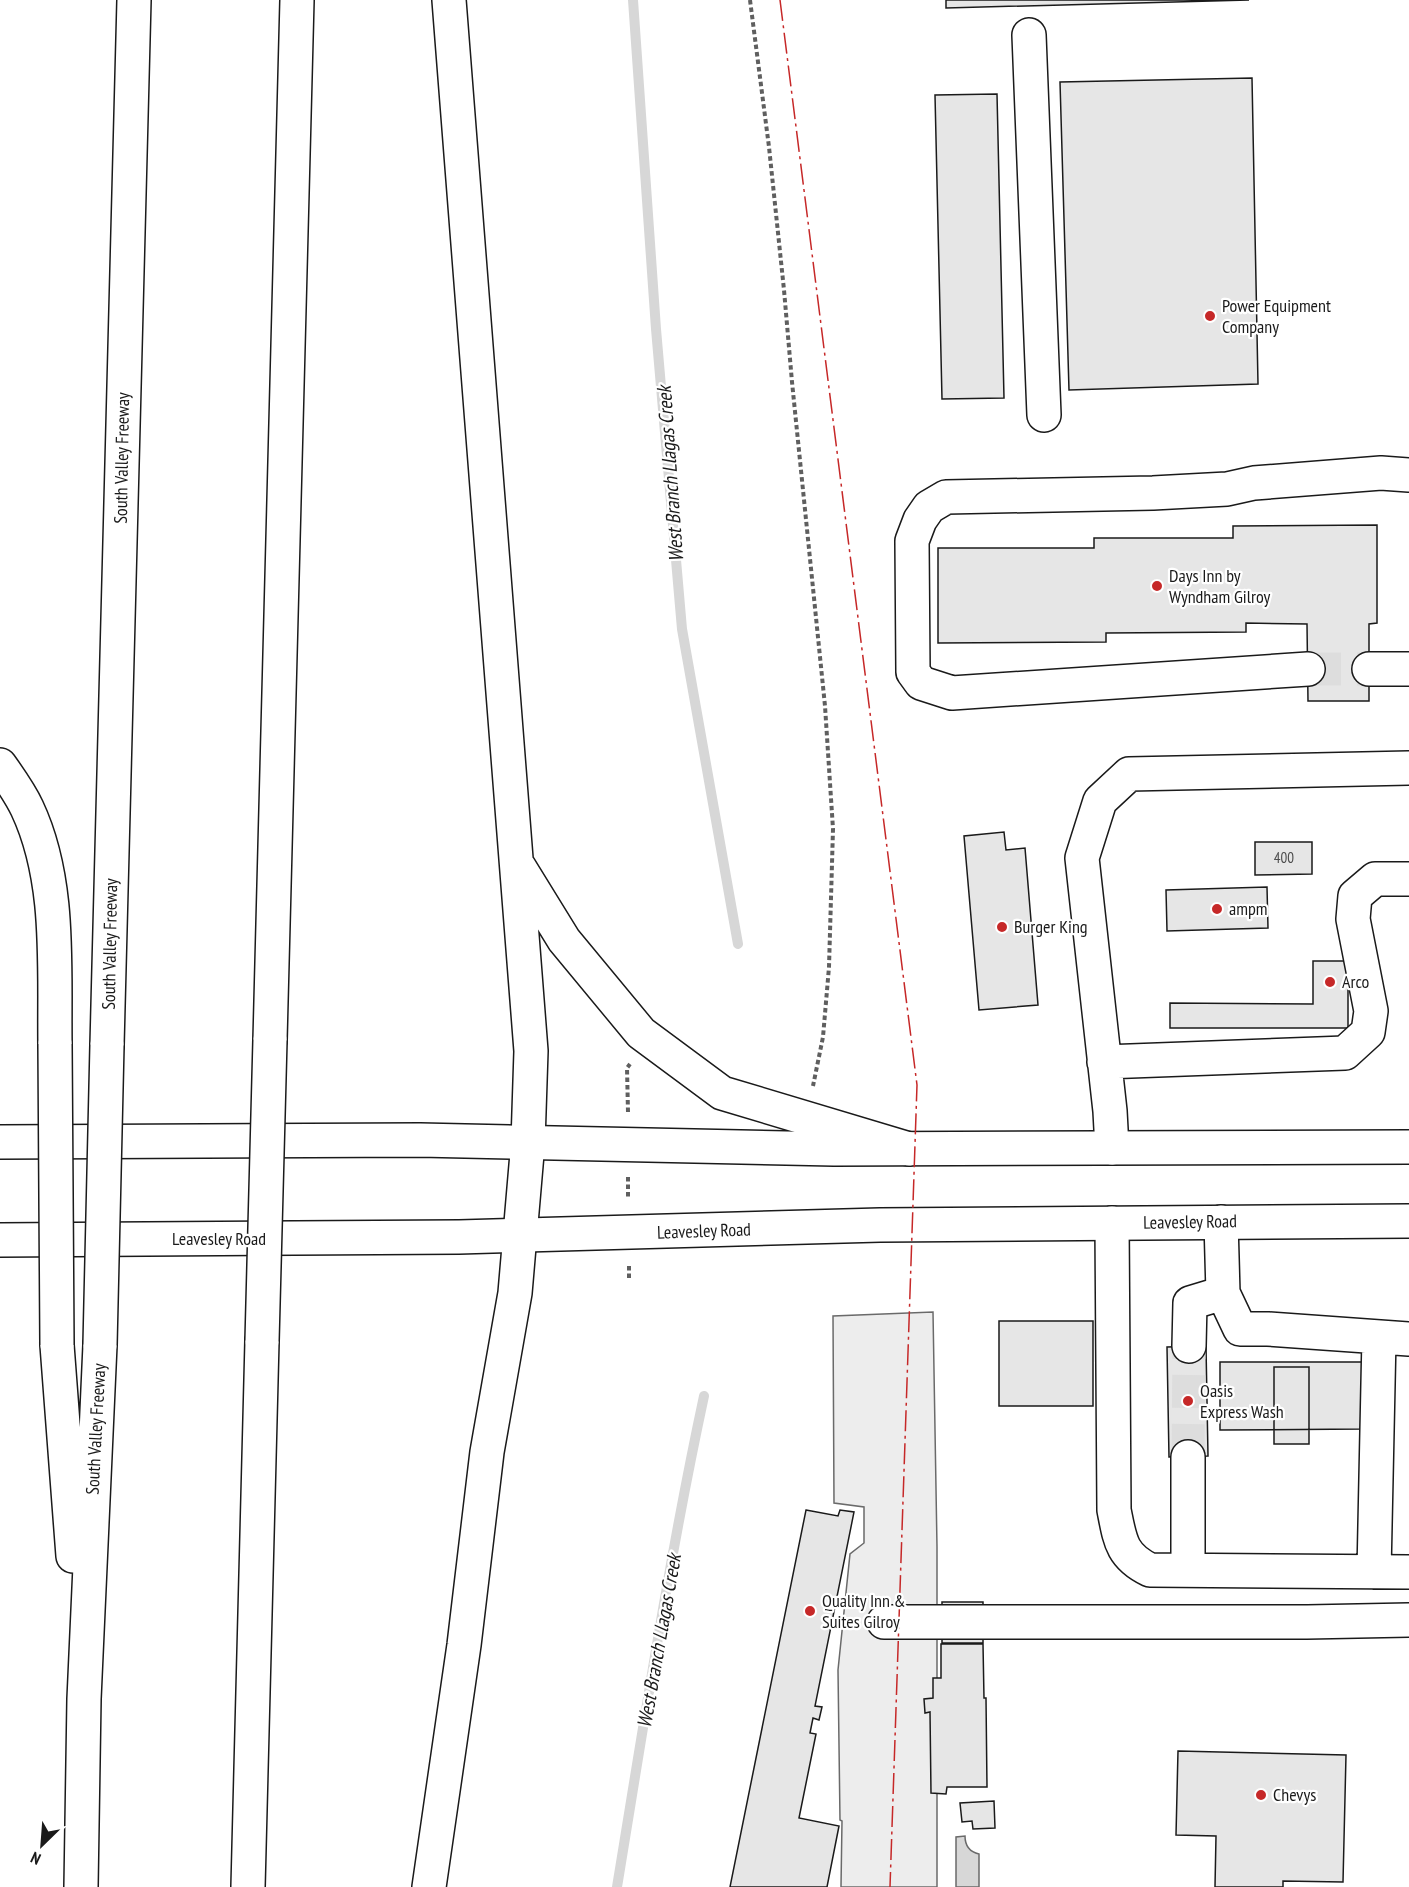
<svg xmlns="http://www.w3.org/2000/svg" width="1409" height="1887" font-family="'PT Sans Narrow',sans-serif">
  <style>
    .built { fill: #ededed; stroke: #6a6a6a; stroke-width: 1.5 }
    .water { fill: #d7d7d7; stroke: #6a6a6a; stroke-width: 1.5 }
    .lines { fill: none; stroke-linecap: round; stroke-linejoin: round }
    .stream { stroke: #d7d7d7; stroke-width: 10 }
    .building { fill: #e6e6e6; stroke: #1a1a1a; stroke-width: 1.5 }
    .minor-tunnel { stroke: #ddd; stroke-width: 33; stroke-dasharray: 33 16; stroke-linecap: butt }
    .minor-casing { stroke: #1a1a1a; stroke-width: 36 }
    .major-casing { stroke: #1a1a1a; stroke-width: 36 }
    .highway-casing { stroke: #1a1a1a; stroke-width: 36 }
    .path { stroke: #5f5f5f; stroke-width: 4; stroke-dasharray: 4.5 3; stroke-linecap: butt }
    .minor { stroke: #fff; stroke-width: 33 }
    .major { stroke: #fff; stroke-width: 33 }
    .highway { stroke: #fff; stroke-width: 33 }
    .highway-bridge-casing { stroke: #1a1a1a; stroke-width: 36; stroke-linecap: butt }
    .highway-bridge { stroke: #fff; stroke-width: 33 }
    .power { stroke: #c62828; stroke-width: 1.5; stroke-dasharray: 21 4.5 3 4.5; stroke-linecap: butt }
    .poi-dot { fill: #c62828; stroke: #fff; stroke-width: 2 }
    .labels { text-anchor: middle; stroke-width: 4.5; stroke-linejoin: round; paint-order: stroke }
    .number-label { font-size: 15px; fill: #4d4d4d }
    .poi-label { font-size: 18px; fill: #1a1a1a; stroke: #fff; text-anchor: start }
    .street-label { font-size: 18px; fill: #1a1a1a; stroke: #fff }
    .water-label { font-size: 20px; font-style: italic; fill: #1a1a1a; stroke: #fff }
  </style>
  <rect width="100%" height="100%" fill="#fff"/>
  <path class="built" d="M933,1312l4,235v340h-96l1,-66 -2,-1 -2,-150 12,-116 14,-11v-36l-30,-4 -1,-187z"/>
  <path class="water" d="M965,1836c0,10 5,16 14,18v33h-23v-50z"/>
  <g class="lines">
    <path class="stream" d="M633,0l23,329 26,300 56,315
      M617,1887c27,-164 52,-328 87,-491"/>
  </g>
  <path class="building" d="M946,0h303l-303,8z
    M1252,78l6,306 -189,6 -9,-308z
    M997,94l7,304 -62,1 -7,-304z
    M1377,525v98l-8,1v77h-61l-1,-77 -61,-1v9l-140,1v9l-168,1v-95h156v-10h139v-12z
    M1004,832l2,18 19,-2 13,157 -59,5 -15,-174z
    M1255,842h57v32l-57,1z
    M1267,887l1,41 -101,3 -1,-41z
    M1313,961h35v67h-178v-25l143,1z
    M999,1321h94v85h-94z
    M1206,1346l2,110 -39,1 -2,-110z
    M1220,1362h142v67l-142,1z
    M1274,1367h35v77h-35z
    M806,1510l32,6 2,-6 14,2 -39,194 7,1 -3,13 -6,-2 -3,15 6,1 -17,84 40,8 -12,61h-97z
    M942,1602h41v41h-41z
    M941,1644h42l1,54h2l1,89h-40l-1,7 -15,-1 -1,-81 -5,1 -1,-14 9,-1v-20h8z
    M1178,1751l168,4 -3,127 -60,-1v6h-68l1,-51 -40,-1z
    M994,1801l1,27 -22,1 -1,-8 -10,1 -2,-19z"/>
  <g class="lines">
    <path class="minor-tunnel" d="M1308,669h61
      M1188,1457l1,-111"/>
    <defs>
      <path id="minor" d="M1029,35l15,380
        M1308,669l-356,24 -31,-10 -8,-11 -1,-131 8,-21 9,-13 17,-10 207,-4 74,-4 27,-6 127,-10 28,2
        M1369,669h40
        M1104,1062l241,-9 23,-21 3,-21 -18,-92 2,-23 20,-17h34
        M1112,1148l-2,-37 -28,-253 18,-57 29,-27 280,-6
        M1221,1222l2,71 17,36h28l141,10
        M1112,1223l2,287c6,30 7,46 36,60l259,2
        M1189,1346l1,-43 33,-10
        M1188,1570v-113
        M1374,1572l5,-235
        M884,1622h423l102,-2"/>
      <path id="major" d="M0,1142l420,-2 414,9 575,-2
        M0,1240l459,-3 421,-12 529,-4"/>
      <path id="highway" d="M0,765c10,14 20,28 27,43 34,72 27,158 28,236
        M519,867l45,73 77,93 81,60 187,56
        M270,1040l27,-1040
        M107,1045l27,-1045
        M57,1345l16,211
        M81,1887l3,-188 16,-354
        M248,1887l14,-546
        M429,1887l35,-242 23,-193 28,-159 13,-151 3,-91 -82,-1051"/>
    </defs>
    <use href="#minor" class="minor-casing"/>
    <use href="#major" class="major-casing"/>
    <use href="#highway" class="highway-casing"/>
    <path class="path" d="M750,0l19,147 15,143 8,92 33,324 8,123 -4,138 -6,70 -10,49
      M628,1112l-1,-44 3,-4
      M628,1177v22
      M629,1278v-14"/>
    <use href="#minor" class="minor"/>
    <use href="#major" class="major"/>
    <use href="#highway" class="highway"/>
    <defs>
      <path id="highway-bridge" d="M55,1044l2,301
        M262,1341l8,-301
        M100,1345l7,-300"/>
    </defs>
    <use href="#highway-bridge" class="highway-bridge-casing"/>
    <use href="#highway-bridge" class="highway-bridge"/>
    <path class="power" d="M780,0l137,1085 -27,802"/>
  </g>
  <g class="poi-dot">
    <circle cx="1210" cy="316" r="6"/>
    <circle cx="1157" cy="586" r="6"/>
    <circle cx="1217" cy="909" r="6"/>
    <circle cx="1002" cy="927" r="6"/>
    <circle cx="1330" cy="982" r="6"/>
    <circle cx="1188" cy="1401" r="6"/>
    <circle cx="810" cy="1611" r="6"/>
    <circle cx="1261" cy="1795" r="6"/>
  </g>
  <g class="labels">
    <g class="number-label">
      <text x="1284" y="863">400</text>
    </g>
    <g class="poi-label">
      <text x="1222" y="312">Power Equipment<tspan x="1222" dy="21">Company</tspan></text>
      <text x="1169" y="582">Days Inn by<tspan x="1169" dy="21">Wyndham Gilroy</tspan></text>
      <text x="1229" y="915">ampm</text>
      <text x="1014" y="933">Burger King</text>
      <text x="1342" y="988">Arco</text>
      <text x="1200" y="1397">Oasis<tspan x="1200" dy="21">Express Wash</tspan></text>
      <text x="822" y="1607">Quality Inn &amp;<tspan x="822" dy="21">Suites Gilroy</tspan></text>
      <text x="1273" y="1801">Chevys</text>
    </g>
    <g class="street-label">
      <text transform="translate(122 458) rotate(-89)" y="6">South Valley Freeway</text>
      <text transform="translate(110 944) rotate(-89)" y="6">South Valley Freeway</text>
      <text transform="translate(1190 1222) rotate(-1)" y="6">Leavesley Road</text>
      <text transform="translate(704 1231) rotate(-2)" y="6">Leavesley Road</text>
      <text x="219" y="1245">Leavesley Road</text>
      <text transform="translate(96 1429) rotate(-87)" y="6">South Valley Freeway</text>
    </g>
    <g class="water-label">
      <text transform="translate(670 474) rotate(-94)" y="7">West Branch Llagas Creek</text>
      <text transform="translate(659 1641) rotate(-80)" y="7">West Branch Llagas Creek</text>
    </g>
  </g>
  <g transform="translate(42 1845) rotate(205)" stroke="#ffffff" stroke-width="4.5" paint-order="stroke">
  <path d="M0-4.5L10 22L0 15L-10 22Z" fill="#1a1a1a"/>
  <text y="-9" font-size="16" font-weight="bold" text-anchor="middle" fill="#1a1a1a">N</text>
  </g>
</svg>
